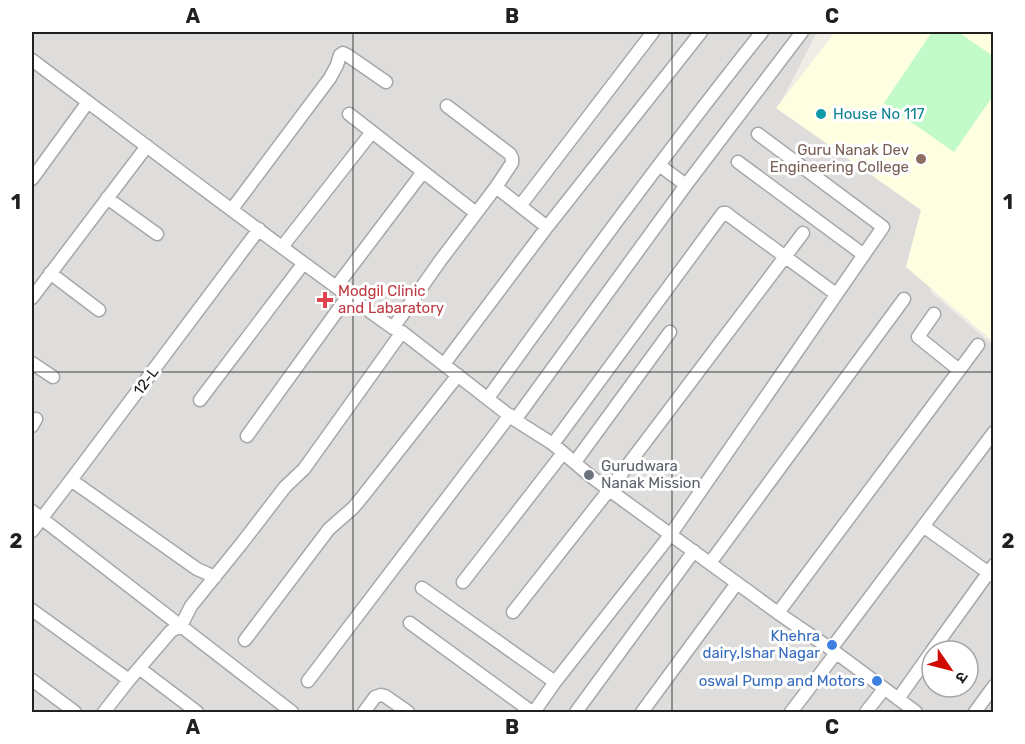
<svg xmlns="http://www.w3.org/2000/svg" width="1025" height="744" font-family="Rubik,'Noto Sans Devanagari',sans-serif">
  <style>
    .residential { fill: #dedddc; fill-rule: evenodd }
    .education { fill: #fdffe0 }
    .park { fill: #c3faca }
    .lines { fill: none; stroke-linecap: round; stroke-linejoin: round }
    .minor-casing { stroke: #a7a7a7; stroke-width: 15 }
    .minor { stroke: #fff; stroke-width: 12 }
    .grid { fill: none; stroke: #202020; stroke-width: 1.5; stroke-opacity: 0.55 }
    .culture-dot { fill: #0f9aa8; stroke: #fff; stroke-width: 2 }
    .education-dot { fill: #8d6e63; stroke: #fff; stroke-width: 2 }
    .health-dot { fill: #e0444e; stroke: #fff; stroke-width: 2 }
    .worship-dot { fill: #6b7280; stroke: #fff; stroke-width: 2 }
    .shop-dot { fill: #3f7fe0; stroke: #fff; stroke-width: 2 }
    .labels { text-anchor: middle; stroke-width: 6; stroke-linejoin: round; paint-order: stroke }
    .culture-label { font-size: 15px; fill: #0d838f; stroke: #fff; text-anchor: start }
    .education-label { font-size: 15px; fill: #785e54; stroke: #fff; text-anchor: end }
    .health-label { font-size: 15px; fill: #be3a42; stroke: #fff; text-anchor: start }
    .street-label { font-size: 15px; fill: #202020; stroke: #fff }
    .worship-label { font-size: 15px; fill: #5b616d; stroke: #fff; text-anchor: start }
    .shop-label { font-size: 15px; fill: #366cbe; stroke: #fff; text-anchor: end }
    .neatline { fill: none; stroke: #202020; stroke-width: 2 }
    .grid-label { font-size: 20px; text-anchor: middle; font-weight: bold; fill: #202020 }
  </style>
  <rect width="100%" height="100%" fill="#f0ede6"/>
  <path class="residential" d="M32,32h785l-35,68 140,110 9,82 62,53v367h-961zM932,651h36v36h-36z"/>
  <path class="education" d="M835,32h158v309l-87,-74 15,-57 -145,-102z"/>
  <path class="park" d="M932,32h26l35,24v40l-39,56 -70,-49z"/>
  <g class="lines">
    <defs>
      <path id="minor" d="M32,60c120,90 239,181 361,268l9,4 113,88 38,24 36,31 23,17 166,121 53,36 85,63
        M447,106l63,48 2,4v5l-16,24
        M349,114l127,99
        M738,162l126,93
        M659,165l27,20
        M32,179l56,-77
        M107,198l50,36
        M520,206l133,-174
        M232,209l98,-131 7,-13 3,-10 3,-2 4,2 39,27
        M282,247l90,-115
        M50,273l49,37
        M336,287l87,-115
        M32,298l115,-152
        M934,314l-16,23 41,33
        M393,328l47,-67 56,-74 51,40
        M32,363l21,14
        M444,364l103,-137 154,-195
        M488,398c89,-124 179,-247 274,-366
        M200,400l103,-136
        M515,420l171,-235 116,-153
        M32,426l4,-7
        M247,436l101,-140
        M553,444l170,-231h3l5,4 105,77
        M575,462l95,-130
        M71,480l126,89 18,8
        M32,511l260,201
        M923,526l70,50
        M32,531l39,-51 188,-251
        M710,563l194,-264
        M463,582l100,-129
        M422,588l133,94
        M32,610l97,70 42,-49 10,-5 10,-20 51,-63 43,-56 19,-18 98,-137
        M513,612l96,-122 194,-257
        M778,613l200,-268
        M410,623l122,89
        M245,640l84,-111 24,-21 10,-12 95,-121
        M831,649l163,-217
        M932,651l62,-86
        M139,668l58,44
        M32,680l43,32
        M308,681l202,-266
        M898,699l34,-48
        M104,712l25,-32
        M364,712l11,-15 6,-2 4,1 23,16
        M534,712l21,-30 116,-148 212,-307 -125,-93
        M576,712l118,-161
        M642,712l95,-129
        M791,712l45,-59
        M866,712l18,-23
        M975,712l19,-26"/>
    </defs>
    <use href="#minor" class="minor-casing"/>
    <use href="#minor" class="minor"/>
  </g>
  <path class="grid" d="M353,32v680M672,32v680M32,372h962"/>
  <circle class="culture-dot" cx="821" cy="114" r="6"/>
  <circle class="education-dot" cx="921" cy="159" r="6"/>
  <path class="health-dot" d="M322 291h6v6h6v6h-6v6h-6v-6h-6v-6h6z"/>
  <circle class="worship-dot" cx="589" cy="475" r="6"/>
  <g class="shop-dot">
    <circle cx="832" cy="645" r="6"/>
    <circle cx="877" cy="681" r="6"/>
  </g>
  <g class="labels">
    <g class="culture-label">
      <text x="833" y="119">House No 117</text>
    </g>
    <g class="education-label">
      <text x="909" y="155">Guru Nanak Dev<tspan x="909" dy="17">Engineering College</tspan></text>
    </g>
    <g class="health-label">
      <text x="338" y="296">Modgil Clinic<tspan x="338" dy="17">and Labaratory</tspan></text>
    </g>
    <g class="street-label">
      <text transform="translate(146 381) rotate(-53)" y="5">12-L</text>
    </g>
    <g class="worship-label">
      <text x="601" y="471">Gurudwara<tspan x="601" dy="17">Nanak Mission</tspan></text>
    </g>
    <g class="shop-label">
      <text x="820" y="641">Khehra<tspan x="820" dy="17">dairy,Ishar Nagar</tspan></text>
      <text x="865" y="686">oswal Pump and Motors</text>
    </g>
  </g>
  <rect width="1025" height="744" fill="none" stroke="#ffffff" stroke-width="66"/>
  <g transform="translate(950 669) rotate(125)"><circle r="28" fill="#ffffff" stroke="#a6a6a6" stroke-width="1.5"/>
  <path d="M0-4.5L10 22L0 15L-10 22Z" fill="#cf0a00"/>
  <text y="-9" font-size="16" font-weight="bold" text-anchor="middle" fill="#202020">उ</text>
  </g>
  <rect x="33" y="33" width="959" height="678" class="neatline"/>
  <g class="grid-label">
    <text x="193" y="23">A</text>
    <text x="512" y="23">B</text>
    <text x="832" y="23">C</text>
    <text x="16" y="209">1</text>
    <text x="1008" y="209">1</text>
    <text x="16" y="548">2</text>
    <text x="1008" y="548">2</text>
    <text x="193" y="734">A</text>
    <text x="512" y="734">B</text>
    <text x="832" y="734">C</text>
  </g>
</svg>
